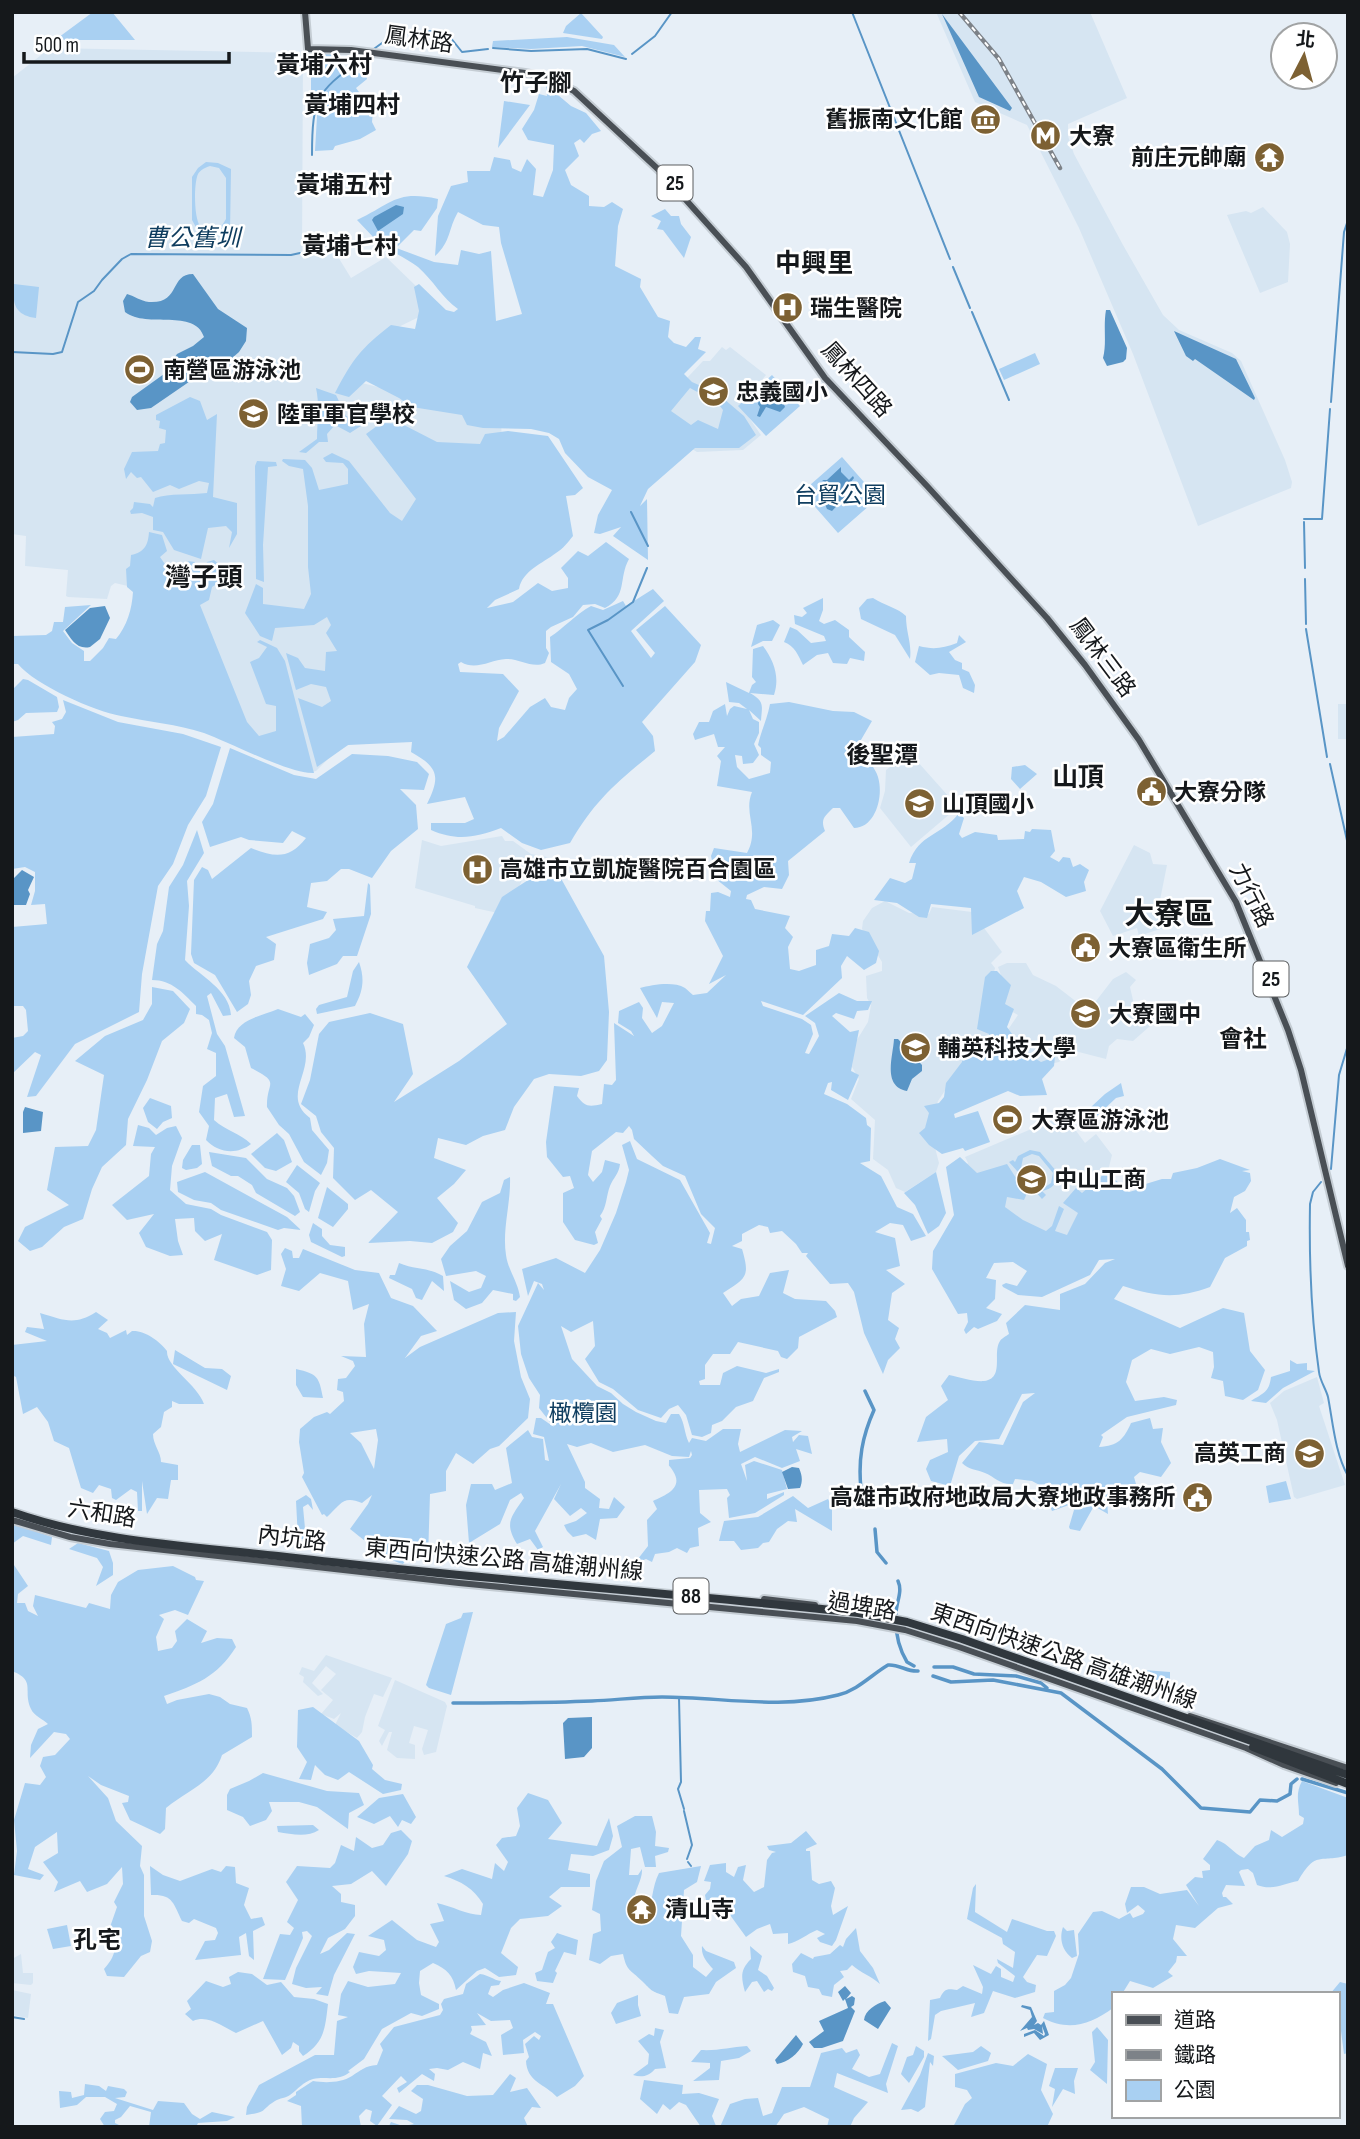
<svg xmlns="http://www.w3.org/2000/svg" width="1360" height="2139" font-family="'Sofia Sans Condensed','Noto Sans TC',sans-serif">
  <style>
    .built { fill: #d6e5f2 }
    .green { fill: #a9d0f2; fill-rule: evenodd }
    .water { fill: #5995c6 }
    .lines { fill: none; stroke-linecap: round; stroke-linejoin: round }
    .stream { stroke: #5995c6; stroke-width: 2 }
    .canal { stroke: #5995c6; stroke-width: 3.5 }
    .major-casing { stroke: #c5cdd4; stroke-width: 10 }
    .highway-casing { stroke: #c5cdd4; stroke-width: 11 }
    .major { stroke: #494f55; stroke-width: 6 }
    .highway { stroke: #30373d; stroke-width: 8 }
    .rail-casing { stroke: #7d8288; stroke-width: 4.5 }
    .rail { stroke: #fff; stroke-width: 2; stroke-dasharray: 5; stroke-linecap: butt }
    .labels { text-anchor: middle; stroke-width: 5; stroke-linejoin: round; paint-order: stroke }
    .shield { fill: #fff; stroke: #5b5d5f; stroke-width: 2 }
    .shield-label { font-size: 21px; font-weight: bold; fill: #15181b }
    .street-label { font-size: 23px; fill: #15181b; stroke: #fff }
    .poi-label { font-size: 23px; font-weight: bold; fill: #15181b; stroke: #fff; text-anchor: start }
    .park-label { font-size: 23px; fill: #103e60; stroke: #fff }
    .neighbourhood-label { font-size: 24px; font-weight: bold; fill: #15181b; stroke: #fff }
    .water-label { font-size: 24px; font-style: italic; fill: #0e3c5e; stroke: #fff }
    .quarter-label { font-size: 26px; font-weight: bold; fill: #15181b; stroke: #fff }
    .district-label { font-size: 30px; font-weight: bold; fill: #15181b; stroke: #fff }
  </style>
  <rect width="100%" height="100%" fill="#e7eff7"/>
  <path class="built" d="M936,12h154l37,86 -59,26v12l6,18 49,91 40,70 16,15 53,23 9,8 44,99 7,22 -1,6 -93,38 -65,-172 -54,-126 -52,-103 -52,-23z
    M50,48l253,5 -1,201 25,-15 24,39 35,-21 33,32 4,26 -43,21 -22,46 143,36 1,30 -131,284 -38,22 -17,17 -8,2 -45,-19 -131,-167 -17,-4 -4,3 -4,13 -39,-2 -2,-1 2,-26 -43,-4 1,-30 -14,-2v-456z
    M1263,207l24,25 3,12 -2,38 -28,11 -33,-78 19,-4 5,2z
    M722,347l4,3 4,-3 36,28 -25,31 20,29 -18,15 -46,2 -34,-21 -7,-20 47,-50h7z
    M1338,704h10v35h-10z
    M917,761l41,46 -47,40 -31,-39 5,-17 1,-21 4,-3z
    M502,836l3,5h8l18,13 21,4 -29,20 -16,37 -32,-7v-2l-60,-18 7,-48 19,6z
    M1134,845l16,8 3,11 14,1 -8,40 4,23 -24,8 -2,-8 -24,8 -13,-25z
    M885,901l24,12 20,1 3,-7 40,5 30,40 -11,11 4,5 -4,17 -3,61 -23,4 -1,18 -14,15 -12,18 -6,18 1,21 6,23 -3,9 -31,20 -9,-4 -8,-18 -15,-11 2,-39 -24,-21 8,-20 -7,-12 3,-24 13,-21 3,-17 -4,-7 -1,-22 16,-5v-9l-20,-33 1,-8 9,-13z
    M1007,963h19l7,12 23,11 26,20 11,-1 20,-26 13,-7 10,8 -6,7 5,22h16l6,4 1,6 -25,22 -16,-2 -8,7 -3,13 -35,-9 -12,12 -19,4 -8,-5 -27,-27 13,-19 -16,-9v-28l-4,-11z
    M1069,1113l5,15 11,15 11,-9 16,21 -5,20 -13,16 -24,52 -39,-15 -71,-56 8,-9 -3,-6z
    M1317,1377l7,26 -5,3 26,79 -48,14 -3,-2 -17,-77 -7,-17 14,-12z
    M326,1655l66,23 -9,19 -9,-3 -9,23 -3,15 -5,6 -22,-13 6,-12 -7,6 -13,-5 12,-14 -12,-10 15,-16 -10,-8 -14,17 11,11 -5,2 -15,-14 1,-5 -5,-3 3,-7 12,4z
    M395,1680l50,22 2,4 -11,46 -12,3 -2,-6 6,-19 -14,-4 -5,17 6,2v14l-18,-1 -10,-8 5,-18h-3l-7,14 -3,-5 6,-11 -7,-4z
    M21,1954l2,19h10v10l-2,2 -19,-2v-24z
    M12,1990l19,4 -3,24 -16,-3z"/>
  <path class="green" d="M93,12h19l23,28h-80z
    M581,13l22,24 -1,2 -39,-6 3,-7z
    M567,37l47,8 11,12 -43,-11 -51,3 -39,-2 1,-6z
    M311,53l28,1 1,7 10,15 5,-3 11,1 1,5 -11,9 17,23 -1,11 4,8 -16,9 -25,7 -2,4 -18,1 3,-52 -7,-2z
    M546,85l25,21 15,7 15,18 -9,3 -8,9 -4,-4 -6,4 5,13 -14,14 6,15 18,11v10l15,1 8,-5 11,7 -5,17 -3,40 26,13 -1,8 18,30 12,4 -2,16 6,6 12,4 9,-10h6l-3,12 8,3 -22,22 8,8 18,8 -5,6 -15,-8 -19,23 20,14 7,-5 20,9 5,-19 -10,-13 4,-4 27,23 12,19 -17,13h-44l-47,41 -8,17 7,-7 1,61 -35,-24 8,-9 -21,7 -6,-1 4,-18 14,-25 -24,-13 -23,-24 -6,-14 -10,-6 -18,-4 -48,-1 -16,-3 -5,-10 -50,-8 -13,-9 -33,-17 -17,16 -14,-4c17,-33 26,-45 56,-68l24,4 4,-18 -5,-24 5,-3 27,26 8,2 4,-3c-15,-10 -25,-29 -40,-42 -9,-7 -20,-12 -30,-18l2,-4 -14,-5 -19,-20c36,-17 39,-30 81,-21l-1,9 -16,23 -7,-1 -17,17 -6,-1 43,16 24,3 3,-15 18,4 12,-3 5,70 26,-7 -21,-71 -2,-16 -16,-2 -25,-13c-10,17 -7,30 -23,44l3,-40 13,-30 17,-4 -1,-11h23l4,-14 16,3 2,8 9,4 6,-13 9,10 -3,26 10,2 10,-27 1,-25 -26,-5 -6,-11 12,-19 5,-16 8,2z
    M504,101l26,4 -32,43z
    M206,162l12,1 13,6 -1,65h-4v-5l-9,5h-10l-10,-5 -5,-9v-43l6,-9zM210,166l9,2 7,10v41l-5,8 -9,4 -12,-5c-6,-9 -6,-38 -3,-49 1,-6 7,-9 13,-11z
    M665,209l6,7h8l2,8 10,13 -7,21 -21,-28 -6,-1 4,-8 -10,-5z
    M14,284l25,3 -3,31c-21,-3 -24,-14 -22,-34z
    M1035,353l5,11 -36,16 -5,-11z
    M772,375l28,31 -34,30 -28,-30z
    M316,388l20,7 10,21 12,3 19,-9 1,5 -28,18 -15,-8 -8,9 1,8h-9l-13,11 -7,-1 18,-13c0,-19 3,-32 -1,-51z
    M190,397l10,4 7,19 10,-6 -4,83 24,6v31l-8,14 3,-16 -6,-6 -18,2 -7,31 -27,-9 -11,-18 -10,-2v-13l-11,-4 -11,1 -1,-3 3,-3 1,-6 16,2 3,3 2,-9c14,-5 36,-3 52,-5l2,-10 -10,-2 -20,8 -9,-4 -17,7 -12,-15 -4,1 -6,-6 -5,7 -2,-10 8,-17 26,-1 2,-7 5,-1 1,-13 -7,-2 1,-7 -4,-1v-5z
    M381,423l21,1 35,18 43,2 5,-10 23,-3 40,5 35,52 -8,7 -9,1 7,40c-5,6 -10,13 -17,17 -13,10 -34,18 -37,36l-24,11 -8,8 26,-6 25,-19 14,8 16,-3v-10l-7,-10 17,-17 10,5 18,-14 23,17c-11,20 -1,37 -24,49l-10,-4 -12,1 -10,12 -22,10 -5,4v17l3,5 -4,10c-13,6 -26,-5 -39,-4 -16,1 -30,12 -45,3l-3,2 2,8 43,2 16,17 -20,37 -2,13 7,-4 26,-30 15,-9 6,9 14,3 4,-12 8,-9 -8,-15 -18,-12 -1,-25c14,-9 26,-23 41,-31l12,4 20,-9 3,5 27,-17 11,12 -33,30 20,27 4,-5 -19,-23 29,-24 36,39 -6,17 -53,60 11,14 2,15c-38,31 -60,49 -85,92l-29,7 -19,-7 -21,-15c-26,10 -45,13 -70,2v-7h34l9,-4 -9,-22 -38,7c14,-28 11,-37 -16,-52l1,-10 -64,3 -31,22 -19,-69 24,9 9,-6 -5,-14 -15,-3 -15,6 -10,-37 12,5 7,10 20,3 1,-19 11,-1 -11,-18 5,-8 -4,-8 -13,8 -39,3 -3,13 -12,-5 -15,-23 11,-29 7,4v16l41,5 7,-15 -3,-27v-61l-5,-37 -14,-3 -7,-5 1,-2 22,1 7,8 7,22 29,-6v-15l-5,-6 -17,-1 -3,-4 9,-5 17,8 41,52 12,8 14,-22 -50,-65z
    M842,457l36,41 -40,35 -36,-41z
    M257,461l19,1 1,4 -9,1 -5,78 1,37 -8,-3 -1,-113z
    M149,532l13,3 5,16 -7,6 7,10 -1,15 16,1 9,-17 -3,-5 7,1v7l4,2 5,-2 3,-7 7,-2 8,7 1,13 -11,7 -3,13 -9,5 47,117 12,14 17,-5v-25l-10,-2 -16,-42 9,-4 8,-11 -10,-5 3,-2 17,8 8,13 29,112c-24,1 -83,-30 -110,-40 -27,-9 -55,-11 -83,-17 -27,-5 -86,-31 -103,-52h-6v-28l34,-1 6,-4 2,-9h9l2,-15 26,-2 -28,26 9,12 12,8v10h6l13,-13 6,-10 7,1c11,-13 16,-30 17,-47l-6,-5 -1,-18 4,-3 1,-11c14,-3 17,-10 18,-23z
    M823,598v12l-4,11 5,3 11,-4 14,10v7l16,15 -1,9 -14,-3 -3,6 -14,-1 -5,-10 -11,2 -14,10c-5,-10 -8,-19 -19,-23l6,-15 7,3 14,13 15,-2 -2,-5 -29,-12 -1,-9 8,2 5,-4 -4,-5z
    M873,598c11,7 25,10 33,18 0,17 6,27 4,43l-15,-24 -34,-16 -2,-11 8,-9z
    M773,620l7,5 -8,16h-9l-12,6 6,-22z
    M959,635l7,7 -17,10 6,8 7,3v6l7,3 6,13 -1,8 -11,-5 -4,-13 -20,-2 -9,2 -15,-13 4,-16c15,4 24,2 38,-3z
    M763,646c11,15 17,31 11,49l-24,-2c15,9 12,12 11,28l-12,-11 4,9 6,3v11l-5,11 5,11 -6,8 -10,1 -1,-8 -7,-1 2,12 12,12 21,-6 1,-11 -10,-7v-7l-3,-3c3,-14 9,-25 12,-41l19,-2 44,9 21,1 18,9 -14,24c5,8 18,24 20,32 6,20 -3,51 -24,51l-14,-20h-7c-8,8 -13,11 -8,23l-37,30 1,14 -7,14 -18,-2 -17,8 -1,4 5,1 4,9 35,7 -5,12 8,9 -5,10 2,22 9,2 17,-6v-15l13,-4 3,-12 17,2 6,-8 14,4 10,19 -3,12 -12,7 -17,-14 -6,10 1,12 -39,37 -42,-14 2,5 39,13 9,6 2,9 -8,19 4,1 10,-18 -4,-13 -10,-7 34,-23 18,8h15l-4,9 -11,1 -3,8 -18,-6 -4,3 18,16 9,-2 -8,41 8,4 -11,25 -17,-10 1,-8 -4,1 -4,11 23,10 19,14 1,7 4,3 -1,33 -10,2 21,13 16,31 16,7 13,22 -15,5 -8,-16 -13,-2 -15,9 20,6 5,28 -14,4 19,14 -13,9 -4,27 11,8 -4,11 5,9 -12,12 -5,14 -19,-41 -10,-41 -6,-9 -18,1 -24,-28 2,-3h-6l-6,-9 -14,-13 -12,2 -2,-6 -9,-2 -17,9v7l-10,5 10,3c8,27 5,29 -19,44l9,13 9,-7 18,-3 11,-23 19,-3 -6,23 12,6 31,2 9,10 2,6 -38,20 -1,11 -11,11 -6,-2 -3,-6 -40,-9 -8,12h-17l-8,11v14l-6,2 1,4h20l3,-12 14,-7 29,7 13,-4v3l-15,6 -11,23 -17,6 -14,14 -10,4 -1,8 -9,4 -10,-2 -6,-20 -8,-10 -9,4 -8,9 -23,-8 -25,-21 -14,-7 -14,-23 10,-13 -2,-25 -22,11 -10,-6 11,33 25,27 14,7 12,11 13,8 20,9 10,2 5,-9h8c6,9 5,19 10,29l3,-5 14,3 17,-12h18l-3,15 2,8 45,-22 17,1 -10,6 1,5 6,-7 9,1 4,18 -16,-5 4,12 -18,7 -27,-11 -14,7 6,17 -2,-16 9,-4 28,9 5,19 -20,5v5l17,-7v3l-29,18 -26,5 -2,-20 3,-3 -3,-6 -28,1 1,23 11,9 -13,6 1,18 -9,2 -3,5 -10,-5 -8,4 -14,2 -3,8 -6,-3 -12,5 14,-18 -1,-26 10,-11 -4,-8c13,-6 31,-13 20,-30 -5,-9 -4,-1 -4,-11l21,-2 2,-3 -1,-4 -2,6 -17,-1 -27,-11 -32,7 -22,-9 -14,4 -10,-3 18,38v6l15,11 -1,9 10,1 5,-12 11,10 -8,11 -17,1 -4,21 -10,-6 -13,3 -6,-6 -3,-6 12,-4 11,-8 -6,-5 -11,8 -16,-17 7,-15 -26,47 8,16 -5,3 -8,-11 -13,5c-13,-21 -6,-27 7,-46l-3,-5 -11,7 -10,24 -31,19 -3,-38 5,-21h21l3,6 17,-7 -6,-35 22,-18 4,7 11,2 2,21 4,1 -5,-24 -11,-3 3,-16h5l13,9 -15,-19 1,-13 -11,-17 -8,-24 -3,-28 20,-43 6,7 -2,-6 -8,-3 -6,15 -6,-27 34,-11 29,15 15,-23 16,-37 10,-31 3,-12 -7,-25 8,-4 7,18 43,21 30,53 -3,10 4,1 4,-16 -14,-14 -16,-38 -22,-10 -11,-10 -18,-17 -2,-9 -3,-4 -6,7 -7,-1 -24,19 -4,24 5,7 9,-10 3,-12 15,4c-1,10 -7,14 -10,22 -4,10 -3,21 -10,30l2,3 -7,13 3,11 -4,2 -19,-5 -12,-18v-29l11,-5 -4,-12 -7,1 -16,-20 -1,-15 8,-56 25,2 -2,8c8,11 12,11 25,8l2,-20 8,1 4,-5 -2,-57 20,13 -3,-5 -13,-8 1,-12 20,-9 4,6 -1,10 10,15 10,-7 12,-23 -12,-1 -5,16 -17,-30c12,-3 33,-7 45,0 3,2 5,5 8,7l14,-2 19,-18 -17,9 14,-28 -18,-35 1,-10h4l1,-18 7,-1 12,5 1,-6 -15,-12 -5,-23 3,-8 33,5c13,-24 -4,-39 5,-61l-35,-6 4,-25 -4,-5 8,-9h-7l-4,-13 -19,6 -2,-6 6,-12h10l4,-11 12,-7 2,12 3,-7 4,-3 13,3 -8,-6 -10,-1 -3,-20 23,11 3,-8 4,-3 -4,-5 1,-28z
    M23,679l5,1 29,17 2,10 -2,5 -31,1 -8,7 -6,2v-32z
    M63,700l55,22 65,12 38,13 -15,49 -18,29 -15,39 -15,22 -16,88 -3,38 -64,32 -39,52 -9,1 14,-42 -6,-3 -23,22v-36l11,-2 5,-5 -2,-21 -3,-4h-11v-79l35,-3 -2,-20 -14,1 4,-14v-19l-10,-5 -13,2v-132l42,-3 1,-8 -3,-4 10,-3 4,-7z
    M230,748l64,27 22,4 36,-25 36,2 29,6 12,12 -5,16 -24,-1 16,16 2,24 -27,22 -19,27 -23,-9h-8l-14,12 -16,2 -4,24 20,5 -4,7 -57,18 10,7 -2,16 -18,6 -7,15 2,14 -3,9 -11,8 -22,-37 -21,-12 -3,-9 3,-74 8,-13 6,3 4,9 39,-31c23,9 38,12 55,-10l-14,-7 -9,12 -34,-3 -8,-3 -31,10 -8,-25 11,-18z
    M1025,765l12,9 -17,15 -9,-10 1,-12z
    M959,813l5,5 -5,16 3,4 13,-6 22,3 1,5 26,-1 1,-8 5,1 2,-3 19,1 4,21 -5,6 9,5 4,-5 7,1 3,9 7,-3 9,6 -5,12 2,9 -20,6 -25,-15 -17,-5 -7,14 7,17 -52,27 -1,-27 -40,-4 -4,14 -8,-1 -22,-14 -23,-3 16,-22 15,5 7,-4 4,-16h-7c10,-30 33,-27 50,-50z
    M197,830l7,23 -17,28 2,25 -4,54c16,17 44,29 46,55l-8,1 -12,-23 -4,3 10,38 8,12 20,70 -11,1 -7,-23 -12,4 -1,22c12,11 26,13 37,24 -14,11 -33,9 -45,-4l3,-14 -10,-14 4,-26 13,-10v-23l-9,-4 5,-16 -3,-13 -7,-5 -6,-1v-8c-13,-13 -24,-26 -44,-26l5,-36 6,-13 6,-44 14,-22z
    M553,864l51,92 5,56 -2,48 -8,11 -18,5 -32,-2 -15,5 -20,28 -9,23 -22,6 -17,9 -28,-7 -4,20 32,12 -12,14 -17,14 21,25 -5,9 -21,11 -22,-2 -42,2 30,-31 -27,-22 -16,10 -22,-22 1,-30 -13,-16 -5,-16 -15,-12 9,-24 9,-46 10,-12 41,-9 33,11 10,50 -19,28 65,-41 48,-37 -40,-57 35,-70z
    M368,883l2,2 1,29 -14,42h-14l-6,8 -28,11 -2,-12 3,-19 19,-6 7,-8 -3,-11 31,-3z
    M359,962c6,17 4,29 -4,44l-38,8 -1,-5 3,-4 28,-8 6,-26z
    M991,971h6l14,14 -6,19 9,5 -7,18 8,11 -2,7 28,17 14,-5 -1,9 -12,13 5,16 -27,1 -12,-5 -54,23 1,4 23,-7 12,31 -25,9 -2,-3 -21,6 -13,-9 -10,-12 6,-5 4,-15 -5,-7 15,-3 5,-6 2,-14 16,-21 1,-17 22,4 4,-15 -12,-5 8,-52z
    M152,987l21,4 17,18 -6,14 -22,18 -15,39 -19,39 -2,26 -24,22 -10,22 -9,30 -19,8 -22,20 -12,4 -12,-10 7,-14 44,-22 -22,-15 8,-43 33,-1 8,-16 8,-55 -29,-14 30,-25 38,-16 9,-16z
    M278,1009l23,8 4,-3 9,11 -5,12 -6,6c13,27 -23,53 7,75l2,12 17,20 -2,13 -6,12 -17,-13 -15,-28 -10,-9 -12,-18c-1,-26 15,-23 -16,-39l-6,-21 -11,-9c3,-19 28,-22 44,-29z
    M1121,1083l3,13 -8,2 -34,32 -5,-10 28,-26z
    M150,1098l21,8 1,12 -9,4 -6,7 -9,-7 -5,-14z
    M138,1125l11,3 7,7 11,-7 9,-2 6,12 -10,28 -2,24 16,14 25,5 10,6 46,17 5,8 -1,30 -14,5 -43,-15 8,-26 -17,7 -10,-10 -1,-13 -19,1 3,22 5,14 -13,1 -24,-9 -7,-14 15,-19 -27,6 -15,-15 37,-29 2,-22 4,-7 -22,-1z
    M277,1133l7,7 8,22 -16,9 -11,-3 -14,-14z
    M192,1145h8l2,19 -5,4 -11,2 -4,-2 1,-8z
    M1030,1150l10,2 17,20c0,11 -4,17 -15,19l4,4 -4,4 -33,-37 4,-2 2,2 3,-6zM1032,1154l7,2 14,17 -2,10 -6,4 -10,-2 -14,-17 2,-10z
    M209,1152l37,6 21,21 20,9 7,8 6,16 -5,4 -39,-23 -4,-8 -14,-9h-7l-19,-10z
    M960,1157l17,16 30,-9 9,14 12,13 -4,9 -17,-3 -2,10 18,13 23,11 6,-5 7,-20 5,3 -9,22 12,4 11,-22 -15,-10 13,-15 6,5 21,-18 8,1 18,16 7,-2 3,-4 23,-7h9l2,-6 24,-5 23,-9 30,11 -8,1 8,2 1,8 -6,10 -11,6 -4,16 7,-5 9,12v12h3l1,8 -3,1v5l-22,12 -15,29c-33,12 -53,10 -87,-1l-9,13 66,29 43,-20 21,5 6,38 15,19 -7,20 -15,10 -18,-4 -2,-15 -12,-3 3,-11 -1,-15 -14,-5 -29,7 -19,-5 -19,11 -6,22 9,19 29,-4 13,3 -1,5 -49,12 -26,18 2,2 -4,10c19,-1 25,-8 32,-24l19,-5 3,11 10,-1 -2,14 10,21 -10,14 -21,-5 -6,5 4,14 -31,9 1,14 -14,-8 -14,25 -10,-2 -1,-2 5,-17 -5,-5 -17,6 -8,-19 1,-4 -13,-7 -17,-2 -2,5c-13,1 -18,-7 -28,-11 -9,-4 -16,-3 -23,-10l17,-21 24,3 20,-43 12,-9 -13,1 -23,45 -24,2 -16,15 -9,30 -19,-5 -5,-12 4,-9 18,-8 -1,-13 -30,3 9,-25 22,-17 -7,-14 8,-11c10,2 25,7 35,6 21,-3 8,-28 16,-40 1,-2 6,-5 9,-7l-3,-11 19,-18 35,5v-16l25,-10 20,-21 10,-4 -16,1 -9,15 -48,22 -24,-2 -15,-8 -1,-2 4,-2 11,3 10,-15 -14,-9 -19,1 -8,15 10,2 -1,19 -9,9 16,6 -5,7 -19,8 -4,-2 -8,7 -2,-4 4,-8 -1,-9 -9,1 -26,-45 1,-18 21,-36 -8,-48z
    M297,1165l23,18 -5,8 -6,21 -4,-3 -6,-16 -13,-11z
    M205,1172l82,45 14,13 -17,-2 -6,2 -57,-20 -10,-7 -17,-3 -16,-8 -1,-10z
    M936,1172l10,41 -7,13 -11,8 -13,-29 -11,-12z
    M510,1177c1,26 -8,53 -4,78 2,15 12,27 14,42l-4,4 -3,-1v-6l-20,-4 -11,13 -16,6 -12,-9 -4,-19 19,11 12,-4 5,-12 -10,-5 -30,5 -5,-17 9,-13 17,-15 15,-29 18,-9 4,-13z
    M327,1187l21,17v5l-15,18 -15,-9z
    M313,1223l9,6v7l8,9 15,2v9l-3,1 -31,-15 -2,-7z
    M285,1248l7,3 1,7h6l4,-9 52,21 24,3 12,25 22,8 24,25 -16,5 -16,22 15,-11 78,-34 18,-1 -2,29 7,36 9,22 -2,19 -29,28 -9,3 -17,15 -17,-11 -10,18v20l-16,3 -2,64 -18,-3 -7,9c-15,-3 -40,-25 -53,-35l18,-25 4,-9 -10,8c-19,-8 -21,1 -35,14l-3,-3 -2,1 -20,-38 2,-4 -5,-31 1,-13 14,-12 13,-5 3,2 14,-13 -1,-9 -6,-2 1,-11 8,-1 9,-12 -2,-5 -12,-5 25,1 -2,-33 5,-20 -16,6 -5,-29 -28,-8 -21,18 -18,-5 5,-17 -5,-15zM376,1429l2,11 -4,29 -13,-26 -11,-10z
    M399,1263c16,7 29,4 44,13l1,15 -12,-10 -10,19 -6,-2 -4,-9 -23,-11 1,-3h5z
    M96,1312l12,8 -10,9 9,4 3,5 16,-8 1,5 5,-4c12,-1 28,10 35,20 -1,16 30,33 37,53h-25l-7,-3v6l-8,5 -3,15 -8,7c0,11 8,18 8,28l17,3v15h-7l-3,19 -11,-1 -10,16 -5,-33v30h-4l-1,-19 -6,-3 -15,11 -4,-2 -1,-9 -12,-4 -6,8 -12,-5 -12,-40 -15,-7 -6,-19 -11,-15 -14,7 -7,-37 -4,-2v-30l35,-4 -22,-9 2,-5 17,2 -4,-16c24,7 34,13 56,-1z
    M175,1350l30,18 17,1 9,7 -4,14 -54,-26z
    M1290,1360l7,4 10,-1v7l8,1 -32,17 -17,15 -15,-2c12,-8 18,-8 20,-24l19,-6z
    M296,1369c22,5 23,8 27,29l-20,-1 -7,-12z
    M1286,1481l5,18 -22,4 -3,-17z
    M306,1495l5,4 2,11 -5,-6 -5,3 3,32h-8l-2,-38z
    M793,1496l15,12 20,-9 4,8v24l-37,-22 2,13 -9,-1 -11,8 -8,13 -6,1 -5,5 -17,2 -7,-9h-15l5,-20 34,-4z
    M12,1523l40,14 -1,8 -28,-9 -11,8z
    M78,1543l31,8 4,12v12l-17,11 7,-19 -6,-9 -28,-9z
    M12,1562l16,24 -10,8 -1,9h8l3,8 10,5 -5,-10 2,-11 51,13 3,-5 21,6 1,-14 7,-13 20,-12 35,-4 22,11 1,3 8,1 -16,34 -13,-5 -16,5 5,4 -8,18 2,14 14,-3 5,-7 -2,-10 12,-12 20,12 -6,12 16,-5 15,1 4,8c-19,30 -40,38 -72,49l3,8 10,-4 32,-6 11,3 10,7 17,4c5,10 5,17 5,29l-30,18c-9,28 -34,35 -56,53l-1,21 -5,5 -30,-14 -8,-17 6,-1 1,-6 -28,-11 -13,-9 20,22 8,23 26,25 -2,20 4,9v41l8,25 -2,11 -9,4 -17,21 -17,-1 -3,-7c12,-13 15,-26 6,-42l7,-20 -3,-5 9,-18 -1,-17 -15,17 -20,8 -7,-11 -26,11 4,-10 -15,-20 15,-9 -1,-21 -22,15 -7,22 16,6 -4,5 -26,-5 3,-24 -3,-31 11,-37 15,2 6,-8 -6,-11 3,-9 12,-2 15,-16 -4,-5 -12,-2 -24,26 1,-13 7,-16 10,-5c-5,-5 -14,-8 -17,-15 -9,-19 6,-28 -19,-38z
    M473,1612l-22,83 -22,-7 -3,-3 20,-61 15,-6 2,-5z
    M1144,1670l26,2v9h-15l-1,8 -8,6v-7h-6v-16z
    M313,1707l46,34 14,24 -1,4 13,11 17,4 -1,6 -18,4 -34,-22 -11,8 -13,-5 -10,-10 -4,15 -12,-1 8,-17 -10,-15 1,-37z
    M263,1773l64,18 32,2 5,12 -15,8 -1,16 -31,-22 -18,-5h-30l3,9 -6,9 -16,6 -7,-9 -16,-7v-15l3,-6 19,-8z
    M1302,1781l46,17v57c-29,9 -31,-6 -50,26 -15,3 -26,10 -41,4l-4,-12 -5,-4 -7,1 -2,2 6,14 -19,-1 -4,8 1,4h3l7,7 -15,4 -23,20 -19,-3 -3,14 14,17h-10l-1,6 -8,10 5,4 -20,12 -23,-7 -8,13h-9v14c-22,16 -44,24 -70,10l2,-5 9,-1v-21l11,-6 6,-7 8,-24 -1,-20 15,-22 9,-1 17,8 11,-6 3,5 10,-4 2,-3 -7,-6 -11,8 -2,-9 6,-17h13l16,7 27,-4 12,16 -13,-21 9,-8 8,1 -1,-7 8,-1v-5l-7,-6 14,-19c12,4 16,13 27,18l11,-12 14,-6 2,-10 11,7 21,-13 1,-6 -5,-3c0,-13 -4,-21 3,-34z
    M528,1793l20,7 14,23 -14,16 49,7 12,-28 4,18 -4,14 -16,6 -22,-2 -3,16 22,4v13h-29l-12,10 13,9 -14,10 -28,3 -9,9 -10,25 17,14 -2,8 -17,2 -14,-9 -8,3 -21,19c-3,-15 -9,-21 -23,-27l-13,8 -1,12 2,12 18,9v5l-17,7 -11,-3 -29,16 -18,30 -16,12 2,1c-12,10 -24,4 -37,7 -10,3 -15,10 -23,16 -4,3 -10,3 -15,6 -15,9 -6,11 -29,14l1,-8 12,-22 56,-30h19l3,-34 11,-4 -10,-2 3,-21 7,-13 20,6 27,-3 6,-11 -32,-2 -13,3 -3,-7 6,-15 20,4 7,-6 -2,-10 -16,-4 24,-16 25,20 19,7 3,-5 -9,-18 14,-3 -7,-18c15,3 30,12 44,12l2,-11c-9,-15 -22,-23 -39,-28l18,-7 30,10 3,-16 9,8 4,-9 -12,-17 6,-7 14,-2 4,-10 -3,-18z
    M403,1794l13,23 -5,7 -9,-4 -4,7 -8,-11 -16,8 -17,-7 22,-19z
    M635,1816h17l4,16 -1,14 14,2 -1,4 -13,4 1,11h-11l-5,-20 -9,2 -2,26h9l4,-6c1,15 -15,28 -5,47l11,2c4,-15 4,-31 11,-45l42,-7 -4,16 -13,8 -3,46 12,19v12l13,10 7,-8c-6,-7 -12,-13 -11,-23l4,5 28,11 2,6 -20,14 -7,12 -25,3 -6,17 -9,-1 -4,-17c-14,-5 -13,-5 -23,-15 -12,-12 -15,-9 -19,-27l-12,2 -11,8 -11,-4 4,-26 8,-3 -1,-17 -8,-4 4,-29 8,-20 18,-14 -5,-21z
    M313,1825l6,5c-12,8 -28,4 -41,2l-1,-6z
    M401,1830l11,11 -4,13 -22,32 -14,-15 -21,13 -19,2 9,8v8l14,3v11l-10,13 -17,9 -8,16 9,-4 18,-17 8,1 -21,41 -6,21 -12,-2 6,-7 -16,1 -14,-4 4,-16 16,-32 -5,-5 -5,1 1,6 -18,42 -22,-1 17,-45 10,1 4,-7 -7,-6 11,-22 -12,-18 11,-16 33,2 5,-5 6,-18 13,6 2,-14 16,11 11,-3 8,-12z
    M806,1831l11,13 -11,5v2h4l2,29 7,4 12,-3 4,7 -4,18 2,9 15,-9 -12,34 -4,6 -12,-4 -3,-4 8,-4 -8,-4c-10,4 -19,12 -29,14v-11l-15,1 -3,-10 -13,5 -11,8 -21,-29 -18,-2 -2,-11 5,-6 1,-7 -7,-1 6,-16 16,-2v9l8,5 4,-10 8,-2 -3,15 11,12 10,-5 3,-27 5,-7 4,-1 -7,-2 -2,-4 24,-3z
    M150,1866l13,9 17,6 32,-12 9,3 5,-6 9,1 1,16 13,5 -5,17 7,14 11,-2 3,8 -12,6 1,29 -5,-4 -3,-23 -7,4 2,18 -46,5 10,-19 10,-1 3,-7 -2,-5 -22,-9 -5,4 -7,-2c-9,-18 -9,-27 -31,-26z
    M976,1884l-1,28 32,20 5,-13 35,12h7l2,5 -9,20 -10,-1 -14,22 4,5 9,3 -1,7 -20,6 -22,-7 -9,22 -13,4 4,-14 -34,8 -6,4 -4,24 -3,2 2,-41 10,-2c4,-9 7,-10 17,-8l6,-4 19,8 1,-7 -10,-22 18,9 5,-8 5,3v8l12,5 2,-6 -17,-13 -1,-4 16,9 2,-16 -12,-8 -1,-6 -35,-19 6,-31z
    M67,1925l4,21 -18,3 -6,-20z
    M1063,1927l4,4 7,-1 3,26 -5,2c-10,-8 -13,-19 -9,-31z
    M856,1928l4,23 13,17 7,16c-9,-8 -19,-11 -28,-19l-5,5 -7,1 4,6 -10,8 -2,12 -10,-2 -3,-6 -11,-2 -3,-11 -12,-4 -1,-8 9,-11 12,6 1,-2 16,-3 10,-9 3,2 3,-8z
    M557,1933l21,7 -2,15 -12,-3 -9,19 2,2 -4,10 -16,-2 -2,-8 7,-3 6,-18 7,-4 -4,-6z
    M750,1946l12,10 -4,14 9,6 7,12 -2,3 -4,-2 -4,3 -7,-11 -5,1 -7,10c-4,-15 -5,-22 6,-33z
    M238,1972l14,2 15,11 14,-3 13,15 20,2 14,5c-3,24 -3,38 -25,52l-4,-5v-5l-6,-4 -2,6 -9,7 -19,-34 -27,12c-13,-6 -28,-19 -43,-12l-8,-7 6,-5 -4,-8 19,-20 17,6 8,-3 -2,-7z
    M480,1974c9,1 13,6 21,7l-2,4 -8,1 -3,8 5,3 10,-7 21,-7 26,10 -4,11h7l31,72 -9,10 -18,11c-12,-13 -30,-15 -31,-36l3,-4 -4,-13 9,-8 5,4 2,-4 -6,-4 -12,8 1,13 -21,2 -2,-20 12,-7 -3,-8 -19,1 -14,-8 9,12 -15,1 1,4 -2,4 16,8 6,14 -9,-3 -3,16 -17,-7 -15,8 -11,-2 -8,1 6,5 -1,7 -12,-7 -23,19 -2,-5 10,-6 -6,-6 -19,20 10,9 -15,21 -7,-5 2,-10 -6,-2 -7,7 2,11h-59l-1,-21 -14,-5 9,-6v-3l17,-11c12,2 28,2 39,-5 9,-6 13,-10 25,-11l6,-15 -3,-6 14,-17 46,-12 3,-5 -2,-6 3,-5 19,-5 3,-10z
    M1340,1982l8,2v69l-4,1 -3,-23h-4v-37h-7z
    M638,1995v10l3,11 -25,8 -5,-11 6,-10z
    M1097,2027l11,13 -1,44 -17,-14 5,-8 -3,-30z
    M655,2028l9,2 -4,12 6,26 -11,1c-6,7 -13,9 -22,6l15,-11 1,-10 -11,-13 11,-7 5,2z
    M892,2043l6,3 -12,38 2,9 -51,-20 -3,14 34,15 -14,16 -4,9h-23l2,-8 -25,-12 -20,7 -9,13h-55l10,-23 15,-5 13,-1 5,18 9,-3 10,-26h28l11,-34 21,-5 4,5 11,-4 3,6 -8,14 17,8 11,-3z
    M747,2046l4,5 -12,7 -18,3 -2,19 -26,1 17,-13v-5l-19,-1 10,-12c16,1 30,-3 46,-4z
    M916,2046l8,5v6l-15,26 -8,-9 6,-17 6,-2z
    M981,2046l10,7 -3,8 -30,9 -16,-14 31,-4z
    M928,2053l6,3 -1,10 -3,-4 -5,45 -7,5 -7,-3 -10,1 19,-35z
    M1028,2054l19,10 -6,26 12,24 -6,13h-94l12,-23 7,-6 -5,-8 -12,-3v-13l41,-11 17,3z
    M1055,2068h23l-4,13 1,13 -12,-5 -11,18 3,-18 -6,-3z
    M510,2074l6,4 -6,14 17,-4 14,20 -9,-1 -8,11 4,9h-138l-1,-1 2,-4 12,4 11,-2 -7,-4 -18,-1 10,-13 17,8 5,-3 2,-12 -12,-8 6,-6h11l39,11 26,-1z
    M644,2080l39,5 -1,9 17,-1 20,6 -7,17 4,10 -15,1 -15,-22 -7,-3 -9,8 -7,-6 -6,10 -17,-15z
    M85,2084l14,2 7,5 2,-5 16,3 3,3 -2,5 -10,1 38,12 5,-9 26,2 8,11 8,5 12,-7 23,5 -8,4 -29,2 -2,4h-47l2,-15 -21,-6 -9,11 -6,3v3l8,4h-18l-5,-8 5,-7 9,-1 3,-7 -12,-7h-19l-9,8 -17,3 -1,-17 12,1 1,6 12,-3z"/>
  <path class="water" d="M942,14l70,94 -2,3 -31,-14z
    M396,205l8,2 -1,7 -25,17 -6,-11 2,-3z
    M193,274l25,35 29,19 -1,13 -7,11 -8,7 -13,3 -67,46 -14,2 -7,-8 2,-5 32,-23 13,-20 16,-8 11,-9c-9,-29 -57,-8 -79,-25l-2,-11 4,-7c8,2 13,7 22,8 32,2 20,-28 44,-28z
    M1106,310h4l17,38 -1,11 -3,3 -16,4 -4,-8c4,-15 0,-31 3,-48z
    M1174,331l62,28 19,39 -1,2 -59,-41 -2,2 -7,-5z
    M767,392l13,3 5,12 -5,5 -14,-5 -6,10 -3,-1 3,-9 -2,-3 1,-5z
    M841,467v5l8,8 4,-4 1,2 -3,4 8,9 -13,5 -14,15 -5,-2 -6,-14 4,-13 -3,-2h5z
    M105,606l5,12 -10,21 -10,8c-13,3 -19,-8 -25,-17l25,-22z
    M22,870l12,7 -6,13 2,4 -4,11h-14v-25z
    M894,1039h4l24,26v6l-10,8 -5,12c-25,-5 -14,-34 -13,-52z
    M25,1107l18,5 -2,19 -18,2v-21z
    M1002,1107l5,4 8,-4 8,16 -15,6 -2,-3 -8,3 -5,-12 5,-3v-5z
    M792,1467l7,1c3,7 4,12 1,20l-12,1 -6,-17z
    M592,1717v31l-8,9 -19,2 -2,-36 5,-5z
    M845,1986l6,7 -5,6 6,-3 3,2 -1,7 -3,2 4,4 -12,30 -21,7h-8l-5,-6 15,-11 -5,-10 29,-13 -3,-9 -2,2 -5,-9z
    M885,2001l6,7 -13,21 -14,-9c1,-10 12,-16 21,-19z
    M1022,2005l9,2 6,14 -3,4 4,-2 3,2 3,-4 5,14 -9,5 -6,-7 -10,4v-3l11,-4 9,6 1,-2 -3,-8 1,8 -9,-5 -6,1 -1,-2 -7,3 12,-14 -2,-7 -9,-3z
    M796,2035l7,9c-5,10 -15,18 -26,20l-2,-4z"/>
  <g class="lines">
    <path class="stream" d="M852,12l98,247
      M426,31l20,1 16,20 26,-3
      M493,48l38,3 56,-2 39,10
      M371,51l22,-16 28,-3
      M632,54l23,-18 17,-24
      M312,155c0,-63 7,-63 55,-101
      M953,267l17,41
      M972,312l37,88
      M12,352l41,2 9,-2 16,-50 16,-11 8,-11 20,-21 9,-5 160,1 9,-2
      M1331,402l13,-170 4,-12
      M631,512l17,34
      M1304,519h18l8,-110
      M1304,522l1,46
      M1305,579l1,45
      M1306,629l21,128
      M623,686l-35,-56 20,-10 25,-18 14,-34
      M1330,764l18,81
      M1331,1169l8,-94 9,-30
      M1321,1182l-8,10 -3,12c-1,56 1,112 9,168 1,9 7,17 9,25 5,26 7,56 20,79
      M679,1698l2,84 -3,7 6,20
      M684,1811l8,34 -5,14
      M688,1862l3,4
      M12,2017l12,2"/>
    <path class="canal" d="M861,1489c-3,-29 1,-52 13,-79l-9,-19
      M875,1529l2,23 9,11
      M898,1581c5,11 -2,21 -2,33 -1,17 2,33 11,48l7,4
      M934,1667h19l21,7 42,2 25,7 6,5
      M933,1676l18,6 42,-2 68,13 101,76 39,39 49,4 10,-12 17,1 13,-7 1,-10 6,-5
      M453,1703c46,0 93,0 139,-2 24,-1 46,-4 70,-4 59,0 117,13 176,-2 20,-5 33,-20 50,-30 11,-1 19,7 30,6
      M1302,1779l46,14"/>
    <defs>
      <path id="major" d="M305,12l3,37 43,1 174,23 20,4 29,14 86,80 86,96 79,111 102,108 120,132 38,47 54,75 97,162 52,128 13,40 47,196
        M12,1520l58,17 40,7 349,39 398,38 48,9 54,17 287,101 38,17 52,18
        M764,1599l51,6
        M1190,1716l158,52"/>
      <path id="highway" d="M12,1512c85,30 177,34 266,44 194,23 388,36 581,57l48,9 55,17 386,136
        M1253,1747l95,37"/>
    </defs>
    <use href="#major" class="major-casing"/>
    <use href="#highway" class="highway-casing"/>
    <use href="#major" class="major"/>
    <use href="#highway" class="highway"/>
    <defs>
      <path id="rail" d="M959,12l40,47 61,109"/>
    </defs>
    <use href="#rail" class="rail-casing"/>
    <use href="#rail" class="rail"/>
  </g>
  <defs>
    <symbol id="museum-disc" viewBox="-11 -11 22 22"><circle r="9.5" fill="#7d6133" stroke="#fff"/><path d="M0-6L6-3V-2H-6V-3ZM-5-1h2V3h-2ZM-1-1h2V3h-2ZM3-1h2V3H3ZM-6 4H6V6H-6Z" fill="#fff"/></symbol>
    <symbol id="metro-disc" viewBox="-11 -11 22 22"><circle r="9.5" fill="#7d6133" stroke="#fff"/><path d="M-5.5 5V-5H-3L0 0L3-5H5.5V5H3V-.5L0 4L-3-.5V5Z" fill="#fff"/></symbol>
    <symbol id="temple-disc" viewBox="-11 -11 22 22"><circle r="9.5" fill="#7d6133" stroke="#fff"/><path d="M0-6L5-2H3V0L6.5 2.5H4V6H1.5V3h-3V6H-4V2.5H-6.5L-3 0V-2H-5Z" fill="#fff"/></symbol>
    <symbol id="hospital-disc" viewBox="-11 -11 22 22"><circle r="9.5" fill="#7d6133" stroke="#fff"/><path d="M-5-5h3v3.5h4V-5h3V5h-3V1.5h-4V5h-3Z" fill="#fff"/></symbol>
    <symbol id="stadium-disc" viewBox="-11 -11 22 22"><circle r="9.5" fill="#7d6133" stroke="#fff"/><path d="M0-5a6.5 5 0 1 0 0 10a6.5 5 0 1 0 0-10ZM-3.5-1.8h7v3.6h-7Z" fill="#fff"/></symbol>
    <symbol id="school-disc" viewBox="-11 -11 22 22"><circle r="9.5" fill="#7d6133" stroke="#fff"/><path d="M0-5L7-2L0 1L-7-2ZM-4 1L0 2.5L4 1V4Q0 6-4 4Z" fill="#fff"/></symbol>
    <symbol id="university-disc" viewBox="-11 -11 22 22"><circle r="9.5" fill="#7d6133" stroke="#fff"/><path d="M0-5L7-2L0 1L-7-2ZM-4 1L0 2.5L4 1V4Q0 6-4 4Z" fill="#fff"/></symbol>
    <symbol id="civic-disc" viewBox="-11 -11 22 22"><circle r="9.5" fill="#7d6133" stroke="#fff"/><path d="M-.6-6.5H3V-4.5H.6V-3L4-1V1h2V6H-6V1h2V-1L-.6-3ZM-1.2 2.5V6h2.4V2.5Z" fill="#fff"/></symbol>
  </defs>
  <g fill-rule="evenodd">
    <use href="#museum-disc" x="968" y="102" width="35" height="35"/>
    <use href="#metro-disc" x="1028" y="118" width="35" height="35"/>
    <use href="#temple-disc" x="1252" y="140" width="35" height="35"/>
    <use href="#hospital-disc" x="770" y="290" width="35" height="35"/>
    <use href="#stadium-disc" x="122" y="352" width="35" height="35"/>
    <use href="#school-disc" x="696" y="374" width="35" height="35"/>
    <use href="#university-disc" x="236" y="396" width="35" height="35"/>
    <use href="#civic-disc" x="1134" y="774" width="35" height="35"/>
    <use href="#school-disc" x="902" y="786" width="35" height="35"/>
    <use href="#hospital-disc" x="460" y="852" width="35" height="35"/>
    <use href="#civic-disc" x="1068" y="930" width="35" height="35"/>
    <use href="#school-disc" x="1068" y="996" width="35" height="35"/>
    <use href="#university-disc" x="898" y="1030" width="35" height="35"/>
    <use href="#stadium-disc" x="990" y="1102" width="35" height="35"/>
    <use href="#school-disc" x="1014" y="1162" width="35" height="35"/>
    <use href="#school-disc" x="1292" y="1436" width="35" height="35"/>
    <use href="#civic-disc" x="1180" y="1480" width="35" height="35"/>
    <use href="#temple-disc" x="624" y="1892" width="35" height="35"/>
  </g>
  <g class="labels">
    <g class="shield">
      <rect x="657.5" y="165.5" width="35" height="35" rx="5"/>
      <rect x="1253.5" y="961.5" width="35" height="35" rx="5"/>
      <rect x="673.5" y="1578.5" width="35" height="35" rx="5"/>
    </g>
    <g class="shield-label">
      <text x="675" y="190">25</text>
      <text x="1271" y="986">25</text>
      <text x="691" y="1603">88</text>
    </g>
    <g class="street-label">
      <text transform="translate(419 39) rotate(8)" y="8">鳳林路</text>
      <text transform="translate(857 379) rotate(48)" y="8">鳳林四路</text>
      <text transform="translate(1103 657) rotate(53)" y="8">鳳林三路</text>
      <text transform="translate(1252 895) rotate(63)" y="8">力行路</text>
      <text transform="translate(102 1513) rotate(9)" y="8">六和路</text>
      <text transform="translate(292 1538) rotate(7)" y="8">內坑路</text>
      <text transform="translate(504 1559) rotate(5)" y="8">東西向快速公路 高雄潮州線</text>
      <text transform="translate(862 1606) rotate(9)" y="8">過埤路</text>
      <text transform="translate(1064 1656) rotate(19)" y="8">東西向快速公路 高雄潮州線</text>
    </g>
    <g class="poi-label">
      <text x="963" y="127" text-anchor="end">舊振南文化館</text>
      <text x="1069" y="144">大寮</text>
      <text x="1246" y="165" text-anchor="end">前庄元帥廟</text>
      <text x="810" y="316">瑞生醫院</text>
      <text x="163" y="378">南營區游泳池</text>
      <text x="736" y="400">忠義國小</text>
      <text x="277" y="422">陸軍軍官學校</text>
      <text x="1174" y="800">大寮分隊</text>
      <text x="942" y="812">山頂國小</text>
      <text x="500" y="877">高雄市立凱旋醫院百合園區</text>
      <text x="1108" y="956">大寮區衛生所</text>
      <text x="1109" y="1022">大寮國中</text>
      <text x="938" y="1056">輔英科技大學</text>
      <text x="1031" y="1128">大寮區游泳池</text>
      <text x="1054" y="1187">中山工商</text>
      <text x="1286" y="1461" text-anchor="end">高英工商</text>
      <text x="1175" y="1505" text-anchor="end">高雄市政府地政局大寮地政事務所</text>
      <text x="665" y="1917">清山寺</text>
    </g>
    <g class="park-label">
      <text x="840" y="503">台貿公園</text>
      <text x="583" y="1421">橄欖園</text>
    </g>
    <g class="neighbourhood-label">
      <text x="324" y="73">黃埔六村</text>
      <text x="536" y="91">竹子腳</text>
      <text x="352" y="113">黃埔四村</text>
      <text x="344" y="193">黃埔五村</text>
      <text x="350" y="254">黃埔七村</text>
      <text x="882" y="763">後聖潭</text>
      <text x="1243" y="1047">會社</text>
      <text x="97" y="1948">孔宅</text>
    </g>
    <g class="water-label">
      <text x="192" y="246">曹公舊圳</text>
    </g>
    <g class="quarter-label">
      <text x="814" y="272">中興里</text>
      <text x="204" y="586">灣子頭</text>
      <text x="1078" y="786">山頂</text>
    </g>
    <g class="district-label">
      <text x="1169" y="924">大寮區</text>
    </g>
  </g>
  <rect width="1360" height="2139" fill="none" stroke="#15181b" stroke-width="28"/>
  <rect x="1112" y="1992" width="228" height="126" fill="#ffffff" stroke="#a1a3a4" stroke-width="2"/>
  <rect x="1126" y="2015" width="35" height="10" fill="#494f55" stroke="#a1a3a4" stroke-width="2"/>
  <text x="1174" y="2027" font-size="21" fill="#15181b">道路</text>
  <rect x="1126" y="2050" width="35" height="10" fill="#7d8288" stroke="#a1a3a4" stroke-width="2"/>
  <text x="1174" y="2062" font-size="21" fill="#15181b">鐵路</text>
  <rect x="1126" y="2080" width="35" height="21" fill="#a9d0f2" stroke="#a1a3a4" stroke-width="2"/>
  <text x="1174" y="2097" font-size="21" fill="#15181b">公園</text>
  <g transform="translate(1304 56) rotate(6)"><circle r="33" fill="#ffffff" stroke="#a1a3a4" stroke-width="2"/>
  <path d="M0-5L12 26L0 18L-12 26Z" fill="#7d6133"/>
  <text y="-10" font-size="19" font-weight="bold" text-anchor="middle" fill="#15181b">北</text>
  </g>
  <path d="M24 52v10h205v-10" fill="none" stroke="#15181b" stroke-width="3.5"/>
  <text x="35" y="52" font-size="21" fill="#15181b" stroke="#ffffff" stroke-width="5" paint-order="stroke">500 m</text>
</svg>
